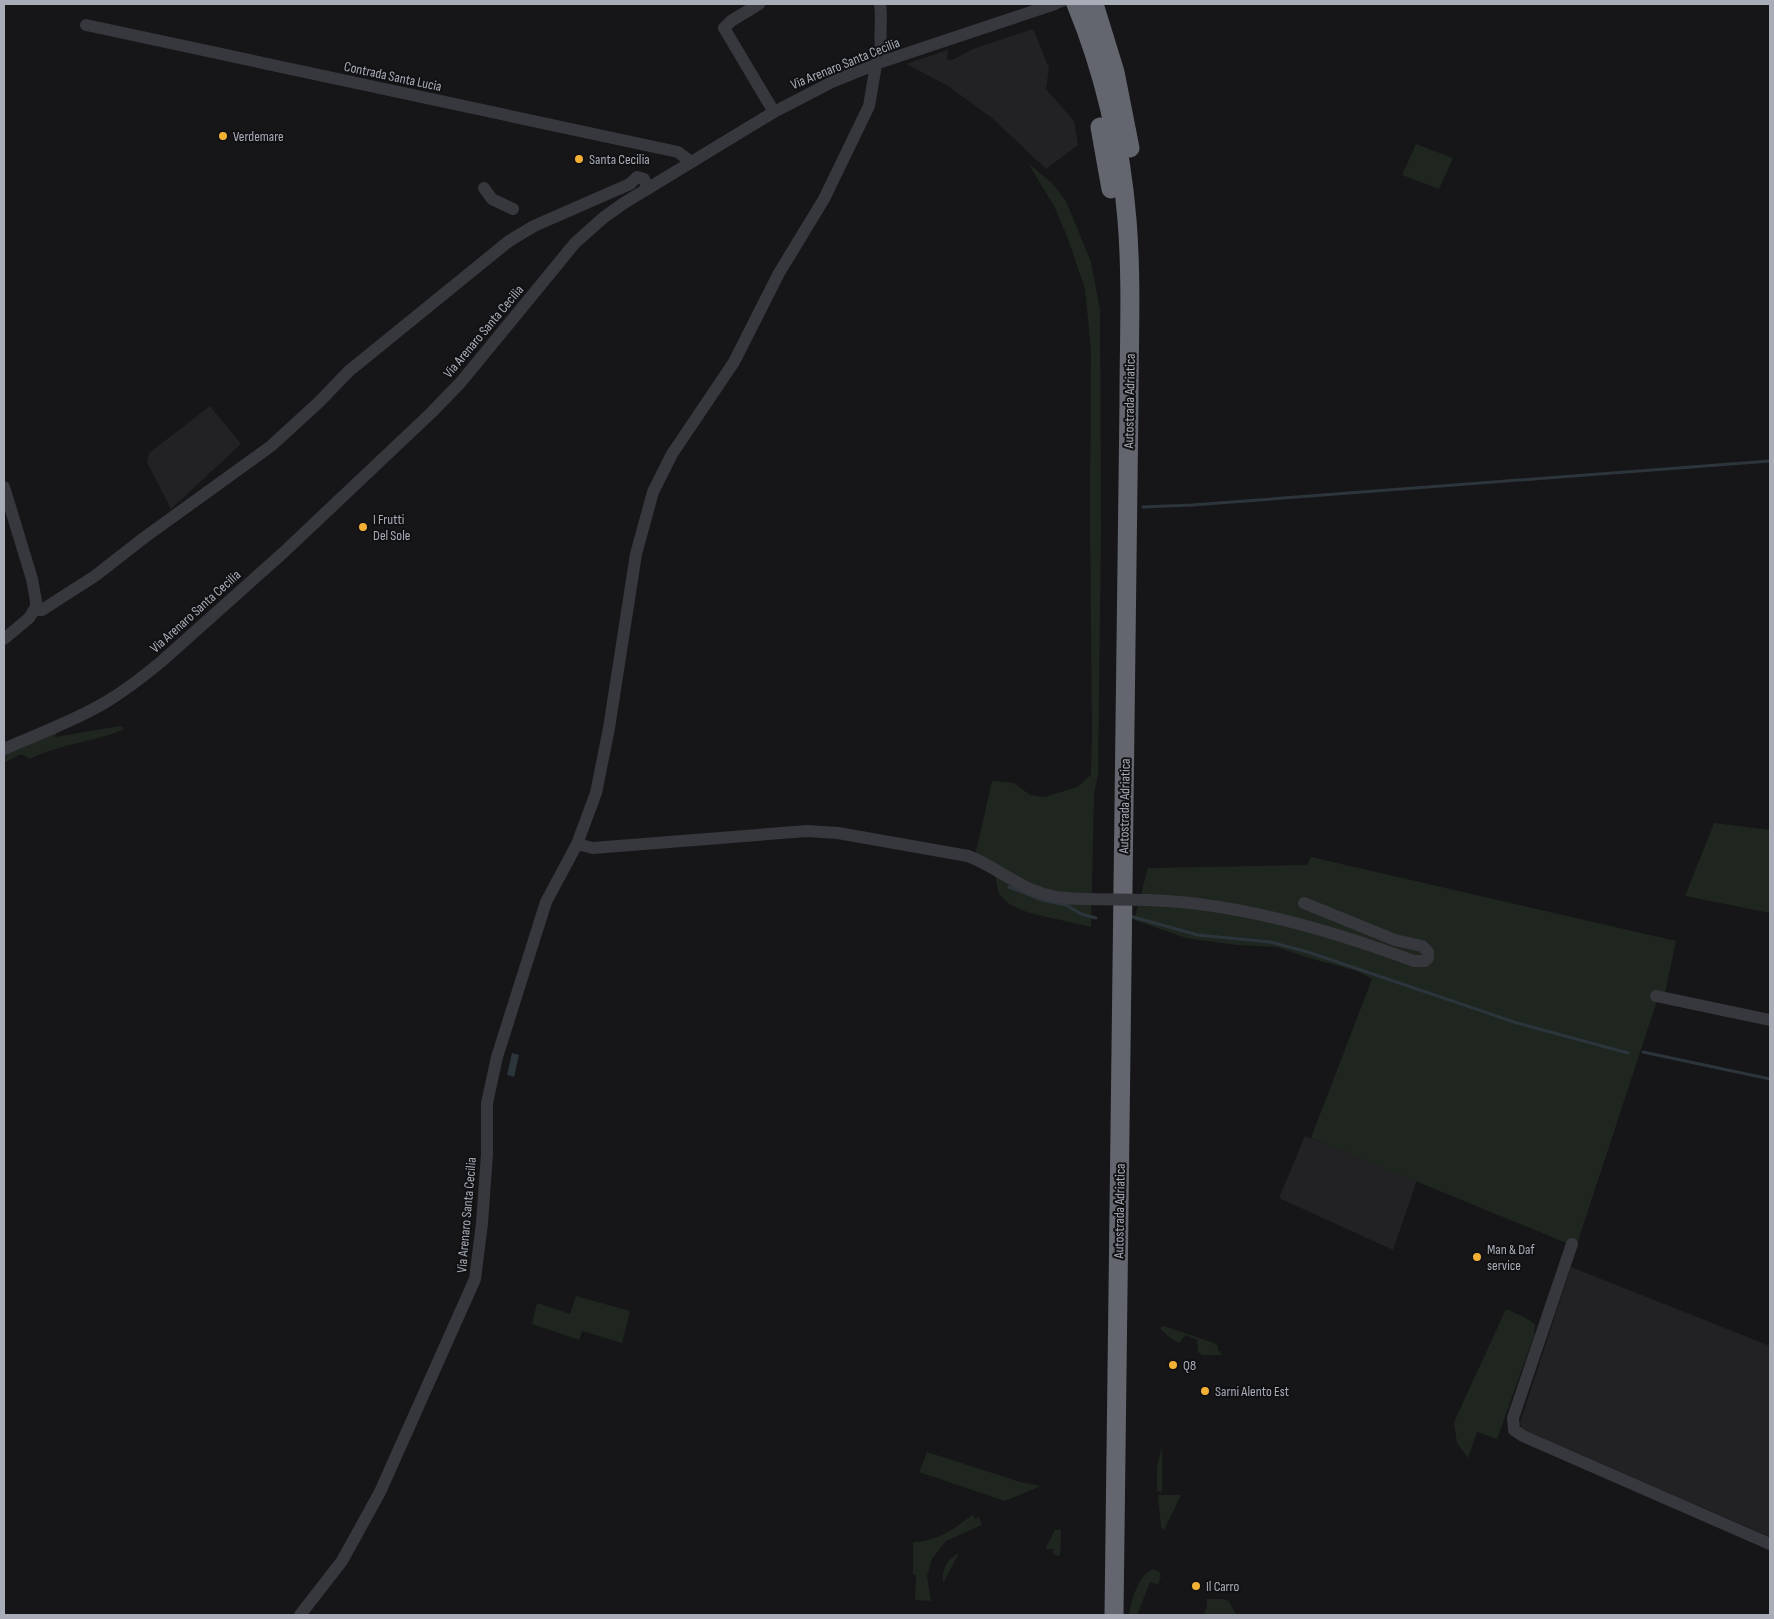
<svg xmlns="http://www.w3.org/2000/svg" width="1774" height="1619" font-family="'Sofia Sans Condensed',sans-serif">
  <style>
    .built { fill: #222225 }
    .green { fill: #1e261f }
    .water { fill: #2c353c }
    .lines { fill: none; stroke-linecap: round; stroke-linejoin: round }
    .stream { stroke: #2c353c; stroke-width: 3 }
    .highway-tunnel { stroke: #333438; stroke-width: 19; stroke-dasharray: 19 9; stroke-linecap: butt }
    .minor { stroke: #37383d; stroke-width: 12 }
    .highway { stroke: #63666e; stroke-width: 19 }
    .minor-bridge { stroke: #37383d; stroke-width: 12 }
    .poi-dot { fill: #f2b134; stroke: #111113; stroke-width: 2 }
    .labels { text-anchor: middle; stroke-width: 4; stroke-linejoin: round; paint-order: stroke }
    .street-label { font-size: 14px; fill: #a8adb8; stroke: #111113 }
    .poi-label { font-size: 14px; fill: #a8adb8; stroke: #111113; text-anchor: start }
  </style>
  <rect width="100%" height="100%" fill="#161618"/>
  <path class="built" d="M1033,29l16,39 -3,21 28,32 4,24 -32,24 -54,-51 -44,-32 -42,-22 42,-14 -1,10 7,-1 19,-10z
    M210,406l31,38 -70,65 -24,-47 2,-9z
    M1305,1136l112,44 -24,70 -114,-52z
    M1571,1267l199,79v191l-248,-108 -2,-6z"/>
  <path class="green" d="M1416,144l37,14 -14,31 -37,-14z
    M1028,163l24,20 14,18 25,61 9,48 1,221 -3,244 -4,19 -3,133 -62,-14 -20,-9 -10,-10 -4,-18 -20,-20 17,-75 22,2 16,12 15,2 32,-10 14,-12 1,-42 -2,-218 1,-166 -6,-60 -18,-53 -13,-30z
    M120,726l5,3c-31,13 -65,15 -95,30l-9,-5 -17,9v-8l53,-23 -2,5z
    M1714,823l56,7v83l-85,-17z
    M1311,857l365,84 -11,52 -8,8 -81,246 -265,-109 61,-159 -15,-8 -48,-13 -32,-11 -40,-2 -51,-7 -52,-18 14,-52 159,-3z
    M576,1296l54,15 -8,32 -40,-12 -3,9 -47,-16 5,-21 33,11z
    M1506,1309l18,8 11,7 -1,12 -37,103 -20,-7 -9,26 -11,-15 -3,-21z
    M1164,1326l50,17 3,2 1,6h2l1,4h-19l-4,-3 -1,-12 -11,-5 -7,8 -6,-3 -12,-10v-3z
    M1162,1447v45l-5,-1v-25z
    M927,1452l93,30 21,4 -36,15 -86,-29z
    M1158,1495h23l-17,35 -3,-3z
    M973,1514l2,5 4,-2 3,8 -36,16 -14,18 -5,17 4,25 -16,-1 1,-25 -3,-1v-32c23,0 43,-14 60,-28z
    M1055,1530h6l-1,25 -3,1 -5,-3 2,-4h-9z
    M957,1554l1,1 -1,2 -14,26c-2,-12 4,-23 14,-29z
    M1153,1569l6,3 2,4 -3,9 -8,-3 -13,33h-8c2,-14 9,-40 24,-46z
    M1207,1599h16l6,2 7,14h-46h15v-6h2z"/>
  <path class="water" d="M512,1053l7,2 -5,22 -7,-2z"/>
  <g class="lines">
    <path class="stream" d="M1143,507l49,-2 578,-44
      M1009,887l33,13 24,5 15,9 15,4
      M1133,917l65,18 72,7 38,10 209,71 111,30
      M1643,1052l127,27"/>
    <path class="highway-tunnel" d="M1062,4l1,3"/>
    <path class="minor" d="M759,4l-28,17 -7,7 50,84
      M880,4c3,19 -3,39 4,57
      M86,25l592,127 13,10
      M484,188l8,11 21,10
      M4,487l28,92 4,22v6l-7,11 -25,21
      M35,610h7l53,-34 50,-39 126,-91 48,-44 30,-31 160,-130 25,-15 96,-42 7,-7 7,2 4,10
      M4,749c34,-15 70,-28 102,-47 20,-12 38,-26 56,-41l122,-109 147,-139 30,-31 114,-139 28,-25 21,-15 150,-91 58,-30 52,-21 171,-57
      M577,844l16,4 214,-17 31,2 130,23c22,8 40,23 62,33 16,7 35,10 53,10
      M1148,900c90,3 182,30 266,61h11l3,-3v-6l-6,-6 -27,-6 -91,-37
      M1656,996l114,24
      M1572,1244l-59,174 1,12 9,6 247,108
      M300,1615l42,-54 38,-69 95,-213 7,-56 5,-69v-51l10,-46 49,-155 31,-58 19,-51 13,-65 27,-174 17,-62 19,-38 62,-92 45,-89 45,-74 45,-93 7,-41"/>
    <path class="highway" d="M1076,4c28,68 45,142 51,216 5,60 2,121 2,182l-15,1213
      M1094,4l21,68 15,76
      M1100,127l11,62"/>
    <path class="minor-bridge" d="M1083,899l65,1"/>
  </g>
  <g class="poi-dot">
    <circle cx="223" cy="136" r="5"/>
    <circle cx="579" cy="159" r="5"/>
    <circle cx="363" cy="527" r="5"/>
    <circle cx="1477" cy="1257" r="5"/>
    <circle cx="1173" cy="1365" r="5"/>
    <circle cx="1205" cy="1391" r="5"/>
    <circle cx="1196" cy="1586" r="5"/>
  </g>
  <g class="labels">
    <g class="street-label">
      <text transform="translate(845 63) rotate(-22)" y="5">Via Arenaro Santa Cecilia</text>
      <text transform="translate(393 76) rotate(12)" y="5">Contrada Santa Lucia</text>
      <text transform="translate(483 331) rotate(-50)" y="5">Via Arenaro Santa Cecilia</text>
      <text transform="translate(1129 401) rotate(-89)" y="5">Autostrada Adriatica</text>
      <text transform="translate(195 611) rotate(-42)" y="5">Via Arenaro Santa Cecilia</text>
      <text transform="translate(1124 806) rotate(-89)" y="5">Autostrada Adriatica</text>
      <text transform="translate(1119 1211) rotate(-89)" y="5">Autostrada Adriatica</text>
      <text transform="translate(466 1215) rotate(-85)" y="5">Via Arenaro Santa Cecilia</text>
    </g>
    <g class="poi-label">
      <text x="233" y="141">Verdemare</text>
      <text x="589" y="164">Santa Cecilia</text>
      <text x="373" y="524">I Frutti<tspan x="373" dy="16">Del Sole</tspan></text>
      <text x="1487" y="1254">Man &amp; Daf<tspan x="1487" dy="16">service</tspan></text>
      <text x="1183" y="1370">Q8</text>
      <text x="1215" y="1396">Sarni Alento Est</text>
      <text x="1206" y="1591">Il Carro</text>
    </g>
  </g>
  <rect width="1774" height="1619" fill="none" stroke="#a8adb8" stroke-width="10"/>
</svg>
